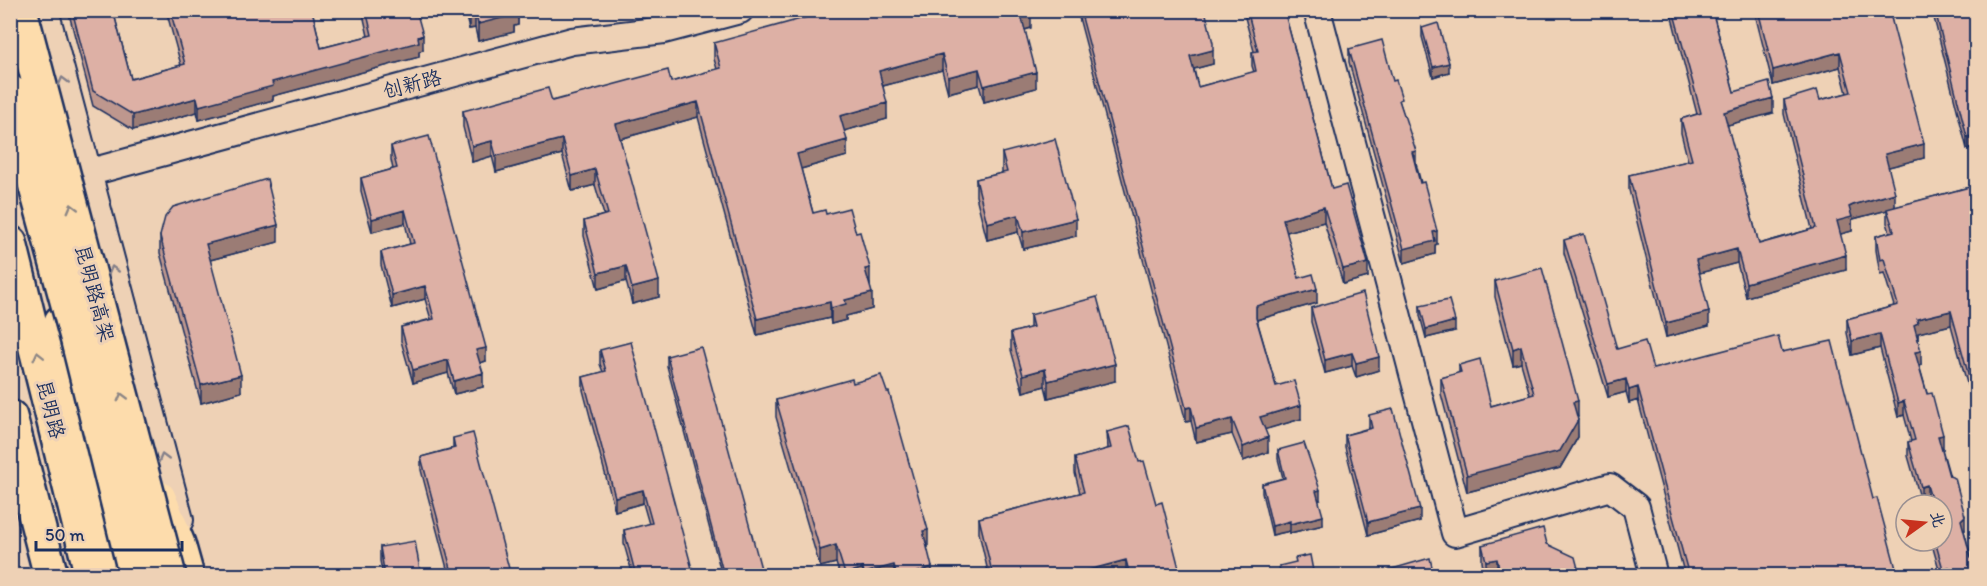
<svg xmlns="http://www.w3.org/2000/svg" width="1987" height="586" font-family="Itim,'LXGW WenKai TC',sans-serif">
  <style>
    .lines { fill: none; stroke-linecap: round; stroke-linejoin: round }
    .minor-casing { stroke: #1b2f5e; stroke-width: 30 }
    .major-casing { stroke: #1b2f5e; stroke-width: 38 }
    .highway-casing { stroke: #1b2f5e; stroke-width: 38 }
    .minor { stroke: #eed1b5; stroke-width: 26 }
    .major { stroke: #fddcac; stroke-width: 33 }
    .highway { stroke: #fddcac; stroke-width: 33 }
    .highway-bridge-casing { stroke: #1b2f5e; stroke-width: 38; stroke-linecap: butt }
    .highway-bridge { stroke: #fddcac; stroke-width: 33 }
    .wall { fill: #be978e; stroke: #1b2f5e; stroke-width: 1.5 }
    .shaded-wall { fill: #9b7b74; stroke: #1b2f5e; stroke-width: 1.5 }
    .building { fill: #ddb0a5; stroke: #1b2f5e; stroke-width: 1.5 }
    .oneway { stroke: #84808a }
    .oneway2 { stroke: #8c8685 }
    .labels { text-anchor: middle; stroke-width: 6; stroke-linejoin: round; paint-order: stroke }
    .street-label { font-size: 20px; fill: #1b2f5e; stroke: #eed1b5 }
  </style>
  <rect width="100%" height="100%" fill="#eed1b5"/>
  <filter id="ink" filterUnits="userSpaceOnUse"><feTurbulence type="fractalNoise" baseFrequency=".0167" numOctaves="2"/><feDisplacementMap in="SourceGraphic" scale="12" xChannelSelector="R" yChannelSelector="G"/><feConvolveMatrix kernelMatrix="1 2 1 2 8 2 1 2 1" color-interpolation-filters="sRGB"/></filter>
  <g filter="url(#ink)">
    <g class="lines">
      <defs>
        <path id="minor" d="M45,10l135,510
          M1317,10l138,523 155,-46 26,20 18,69
          M10,175l77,-2 485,-132 92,-11 76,-20"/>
        <path id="major" d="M10,243l82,333
          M10,417l41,159"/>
        <path id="highway" d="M61,322l19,123 28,131
          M159,498l19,46 9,32"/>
      </defs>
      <use href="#minor" class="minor-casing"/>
      <use href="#major" class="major-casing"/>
      <use href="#highway" class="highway-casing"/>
      <use href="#minor" class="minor"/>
      <use href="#major" class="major"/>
      <use href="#highway" class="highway"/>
      <defs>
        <path id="highway-bridge" d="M20,10l149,566
          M10,92l68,249 58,235"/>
      </defs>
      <use href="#highway-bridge" class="highway-bridge-casing"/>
      <use href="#highway-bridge" class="highway-bridge"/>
    </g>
    <path class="wall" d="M68,10h45l18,69 50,-14 -15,-55h146l9,38 47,-12 -6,-26h54l7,40 -4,1v6l-146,39v4l-74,20 -2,-8 -64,18 -40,-24z
      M464,10h54v15l-4,1v6l-36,9 -3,-13 -6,1z
      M1077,10h128l8,54 -19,5 4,18 56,-15 -2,-6v-14l2,-1 -11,-41h41l48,179 36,88 -25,7 -19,-62 -38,10 13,46 18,25 -60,17 19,66 25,33 -36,10 3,23 -25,9 -11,-27 -36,8 -5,-21 -5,1z
      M1670,10h42l22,82 39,21 -46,12 32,119 53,-15 -28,-115v-14h36l27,-7 -7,-26 -67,18 -19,-75h135l35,148 -36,9 7,40 82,-22v235l-26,-95 -33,8v5l3,27h-2l24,84h-1l23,81 -1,1 13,45h-36l-10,-35h11v-36h-13l-2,-6 -6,2 -13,-45v-14l3,-1 -7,-26 -6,2 -18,-69 -28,7 -5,-22v-14l47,-13 -10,-33 -4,1 -4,-24v-14l14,-4 -3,-9v-13l-34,9 -1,1v11l-12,3 6,36 -100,27 -9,-34 -38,10 10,53 -43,11 -37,-147v-15l59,-14 -7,-28v-14l16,-5z
      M1932,10h45l-10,139z
      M1031,28l-6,2 11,58 -52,14 -5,-17 -31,8 -6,-23 -59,16 4,33 -43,12 3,25 -46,13 12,44 13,1 44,70 2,25 -26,7v4l-15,4 -1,-6 -73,17 -59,-218 -78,22 39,158 -27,7 -6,-23 -28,8 -14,-53v-15l20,-6 -9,-30 -23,6 -10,-37 -66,18 -4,-16 -20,6 -9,-35v-16l89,-10 119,-19 46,-13 -3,-10v-16z
      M1422,28l27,44 -16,5 -11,-40z
      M1349,49l44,32 9,29 35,134 -2,1v9l-31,9 -55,-201z
      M391,146l95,215 -6,2 3,24 -29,7 -6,-21 -35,10 -12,-42v-14l30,-8 -1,-3 -5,-17 -33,9 -11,-43v-13l29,-8 -5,-21 -33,9 -11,-41v-13l32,-9 -2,-9z
      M1002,153l74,83 -53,13 -5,-17 -31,8 -11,-44v-17l26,-6z
      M160,236l118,6 -68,18 31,132 -40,11 -41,-150z
      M1564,240l53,109 36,20 129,-17 91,147 25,77h-213l-47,-176 -9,3 -3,-11 -18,5 -44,-144z
      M1495,281l83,136 -1,1 1,19 -18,31 -93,24 -26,-98v-16l18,-5v-8l32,41 39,-11 -9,-32 -8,2 -18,-68z
      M1420,306l35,25 -29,7 -6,-22z
      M1311,308l68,62 -23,7 -4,-11 -27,7 -14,-51z
      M1030,315l85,66 -67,17 -3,-12 -22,6 -12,-42v-17l19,-5z
      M600,350l94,226h-61l-9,-32v-14l25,-6 -6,-21 -28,8 -32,-121v-13l20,-5 -3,-8z
      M667,356l96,220h-41l-55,-210z
      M853,383l75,164h-1l5,29h-92l-4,-13 -16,4 -44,-150v-17z
      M1369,415l51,106 -52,14 -23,-88v-12l24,-7z
      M1107,432l32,30 17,42 25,72h-55v-1l-4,1h-133l-10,-43v-15l101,-25 -5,-20v-15l33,-9z
      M453,438l58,138h-62l-28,-106v-13l32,-9z
      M1278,450l42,50h-2l5,25 -33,8v-2l-18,4 -10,-42v-9l21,-6 -5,-19z
      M1547,544l33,32h-95l-3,-14v-17z
      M380,547l41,29h-38l-3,-15z"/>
    <path class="shaded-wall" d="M512,10h6v15l-4,1v6l-36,9v-17z
      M475,11v17l-6,1v-17z
      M1031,12v16l-10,3v-16z
      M423,35v15l-4,1v6l-146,39v4l-74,20v-14l73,-24z
      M1213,50v14l-23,6v-14z
      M1840,52v15l-67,18v-15z
      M942,54v16l-63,17v-16z
      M1449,63v9l-16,5v-10z
      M979,69v16l-31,8v-16z
      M1036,72v16l-52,14v-16z
      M197,98v14l-64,18v-15z
      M1773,98v15l-49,13v-14z
      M698,102v15l-82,23v-16z
      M887,103v16l-47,13v-16z
      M1977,135v12l-10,2v-12z
      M562,139v15l-66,18v-16z
      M847,140v16l-50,14v-16z
      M492,141v15l-20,6v-16z
      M1924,144v14l-39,10v-14z
      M1416,151v14l-4,-13z
      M595,169v16l-23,6v-15z
      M1895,193v15l-42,11 -1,1v11l-15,4v-14l12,-14 4,-2z
      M1324,207v15l-41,11v-14z
      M405,210v13l-33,9v-13z
      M1018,215v17l-31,8v-17z
      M1076,219v17l-53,13v-17z
      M278,225v17l-72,19v-17z
      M1437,231v13l-2,1v9l-31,9v-14l29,-17z
      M1737,249v14l-41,11v-14z
      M1846,255v15l-100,27v-14z
      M1368,263v14l-25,7v-15z
      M626,266v15l-28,8v-16z
      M870,268v16l-5,1v-16z
      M659,281v16l-27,7v-16z
      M425,286v13l-33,9v-13z
      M1317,289v14l-61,17v-14z
      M872,293v16l-26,7v4l-15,4v-16l14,-8z
      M830,302v16l-73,17v-16z
      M1951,311v14l-33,8v4l-4,2v-14l3,-6z
      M1709,312v14l-43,11v-14z
      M1455,321v10l-29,7v-9z
      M1880,334v14l-28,7v-14z
      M1521,346v17l-8,2v-16z
      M486,348v13l-10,3v-14z
      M1921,351v14l-6,1v-14z
      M1352,353v13l-27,7v-13z
      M1379,357v13l-23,7v-14z
      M448,360v13l-35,10v-13z
      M1115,364v17l-67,17v-17z
      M1045,369v17l-22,6v-17z
      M483,373v14l-29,7v-13z
      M241,375v17l-40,11v-18z
      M1626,379v13l-18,5v-13z
      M1638,387v13l-9,3v-13z
      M1578,401v16l-5,2v-17z
      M1904,401v14l-6,2v-14z
      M1301,405v14l-41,12v-14z
      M1191,407v14l-5,1v-14z
      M1232,419v15l-36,8v-14z
      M1578,420v17l-18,31 -93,24v-17z
      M1943,435v14l-5,1v-14z
      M1268,437v15l-25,9v-14z
      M1927,485v14l-6,2v-14z
      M643,490v13l-28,8v-14z
      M1320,490v10l-4,1v-10z
      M1420,509v12l-52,14v-13z
      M1323,516v9l-33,8v-9z
      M1965,516v14l-4,5v-15z
      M1290,521v10l-18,4v-9z
      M928,530v17l-5,1v-17z
      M836,545v18l-16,4v-17z
      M1497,559v17h-11v-15z
      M1126,560v15l-4,1h-56z
      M894,565v11h-30v-3z
      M932,567v9h-25z
      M1949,567v9h-6v-7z
      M863,568v8h-18v-2z"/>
    <path class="building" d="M72,10h41l18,69 54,-15 -15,-54h142l9,38 51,-13 -6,-25h50l7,25 -5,2 1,5 -147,40 1,4 -74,20 -2,-8 -64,17 -40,-24z
      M468,10h45l1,5 -36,9 -3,-13 -6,1z
      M833,10h198v2l-10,3 15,57 -52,14 -5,-17 -31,8 -6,-23 -63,17 8,32 -47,13 7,24 -50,14 16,59 12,-3 1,4 23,-6 7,25 4,-1 10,36 -5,1 7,24 -27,7 1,4 -15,4 -1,-6 -73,17 -59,-217 -82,22 43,157 -27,7 -6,-22 -28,7 -14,-52 24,-7 -13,-45 -23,7 -10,-37 -66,17 -4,-15 -20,5 -9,-35 85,-23 4,13 116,-31 3,12 50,-14 -7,-25z
      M1080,10h125l8,33v7l-23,6 8,31 58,-16 -4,-19 6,-1 -11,-41h37l48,179 14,-4 22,78 -25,6 -19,-62 -41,12 16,59 14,-4 4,15 -61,17v12l20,68 18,-5 7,24 -41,12 8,20 -25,10 -11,-28 -36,9 -5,-21 -5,1z
      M1673,10h39l22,82 35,-10 4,16 -49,14 35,132 57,-16 -32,-128 33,-10 3,10 31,-8 -11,-40 -67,18 -15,-60h131l35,134 -39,10 10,39 -42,12 -4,2 3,10 -15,4 9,34 -100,28 -9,-34 -41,11 13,52 -43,11 -37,-148 63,-15 -11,-41 20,-6z
      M1935,10h42v125l-10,2z
      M1438,23l11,40 -16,4 -11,-39z
      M1382,40l11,41 3,-1 6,19 -3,1 17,51 -4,1 8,31 4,-1 13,49 -4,1 2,9 -31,8 -55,-200z
      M429,136l57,212 -10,2 7,23 -29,8 -6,-21 -35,10 -12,-43 33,-8 -4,-16 -5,-17 -33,9 -11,-43 33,-9 -9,-33 -33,9 -11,-41 36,-10 -6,-22z
      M1055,139l21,80 -53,13 -5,-17 -31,8 -11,-44 31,-7 -5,-19z
      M267,179l11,46 -72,19 35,131 -40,10 -41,-149 5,-19 8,-10z
      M1977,185v221l-26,-95 -34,8 1,4 -4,2 7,26 -6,1 12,42 5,-1 11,42 -5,1 11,40 6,2 10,38 -4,4 10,38 6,1v17h-25l-3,-9 -6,2 -8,-28h7v-36h-9l-6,-20 -6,2 -13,-45 7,-2 -11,-39 -6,2 -18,-69 -28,7 -5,-22 51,-14 -14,-46 -4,1 -4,-24 18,-5 -7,-22z
      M1584,234l33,115 28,-8 8,28 125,-33 4,16 50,-11 41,158 4,-1 21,78h-209l-51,-189 -9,3 -3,-11 -18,5 -44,-144z
      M1542,268l36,133 -5,1 5,18 -18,31 -93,24 -26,-97 20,-6 -2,-7 21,-6 11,47 43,-12 -13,-48 -8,3 -18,-68z
      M1363,293l16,64 -23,6 -4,-10 -27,7 -14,-52z
      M1097,297l18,67 -67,17 -3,-12 -22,6 -12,-42 22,-6 -3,-12z
      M1449,300l6,21 -29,8 -6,-23z
      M631,342l63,234h-33l-1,-2 -4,2h-20l-8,-31 -4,-15 28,-7 -9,-33 -28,7 -32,-120 23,-6 -6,-21z
      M701,347l62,229h-39l-57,-220z
      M881,375l6,17h2l39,138 -5,1 9,36 -25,9h-10l-3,-11 -30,8 -1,-5 -18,6 -9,-29 -16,5 -44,-150 76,-21 1,4z
      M1393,409l27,100 -52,13 -23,-87 27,-7 -3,-13z
      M1129,426l10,36 5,-1 12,43 6,-2 19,74h-51l-4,-16 -60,16h-73l-14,-58 105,-26 -9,-34 36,-10 -4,-16z
      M473,433l38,143h-58l-32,-119 34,-9 -2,-10z
      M1304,443l16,47 -4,1 7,25 -33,8v-3l-18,5 -10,-42 23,-6 -7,-28z
      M1543,528l4,16 28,13 5,19h-79l-4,-17 -11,2 -4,-16z
      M415,541l6,35h-36l-5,-29z
      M1310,555l4,21h-33l-2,-10 17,-4 -1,-4z
      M1430,558l4,18h-48l-1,-5z"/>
    <defs><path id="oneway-chevron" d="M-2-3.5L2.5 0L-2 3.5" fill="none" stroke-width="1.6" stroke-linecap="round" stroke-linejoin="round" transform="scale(1.5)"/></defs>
    <g class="oneway">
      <use href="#oneway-chevron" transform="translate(63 81) rotate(-105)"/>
      <use href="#oneway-chevron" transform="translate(113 270) rotate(-105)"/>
      <use href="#oneway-chevron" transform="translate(163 458) rotate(-105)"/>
    </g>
    <g class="oneway2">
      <use href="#oneway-chevron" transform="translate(72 208) rotate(-105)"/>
      <use href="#oneway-chevron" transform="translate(38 356) rotate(-104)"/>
      <use href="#oneway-chevron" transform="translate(122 397) rotate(-105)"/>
    </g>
  </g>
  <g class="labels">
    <g class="street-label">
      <text transform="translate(412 84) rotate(-15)" y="7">创新路</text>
      <text transform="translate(95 293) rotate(75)" y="7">昆明路高架</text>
      <text transform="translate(51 409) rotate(76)" y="7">昆明路</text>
    </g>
  </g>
  <rect width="1987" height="586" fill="none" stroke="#eed1b5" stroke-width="36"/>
  <rect x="18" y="18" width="1951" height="550" fill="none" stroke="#1b2f5e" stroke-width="2" filter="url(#ink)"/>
  <g transform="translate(1924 523) rotate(75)"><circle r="28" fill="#eed1b5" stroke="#9a9092" stroke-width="1.5"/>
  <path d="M0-4.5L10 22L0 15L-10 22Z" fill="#c8321e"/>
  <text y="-9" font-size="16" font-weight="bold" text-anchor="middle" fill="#1b2f5e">北</text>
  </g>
  <path d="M36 541v9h146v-9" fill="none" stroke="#1b2f5e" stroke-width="3"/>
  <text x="45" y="541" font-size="18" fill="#1b2f5e" stroke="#eed1b5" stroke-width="4.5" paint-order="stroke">50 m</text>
</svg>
